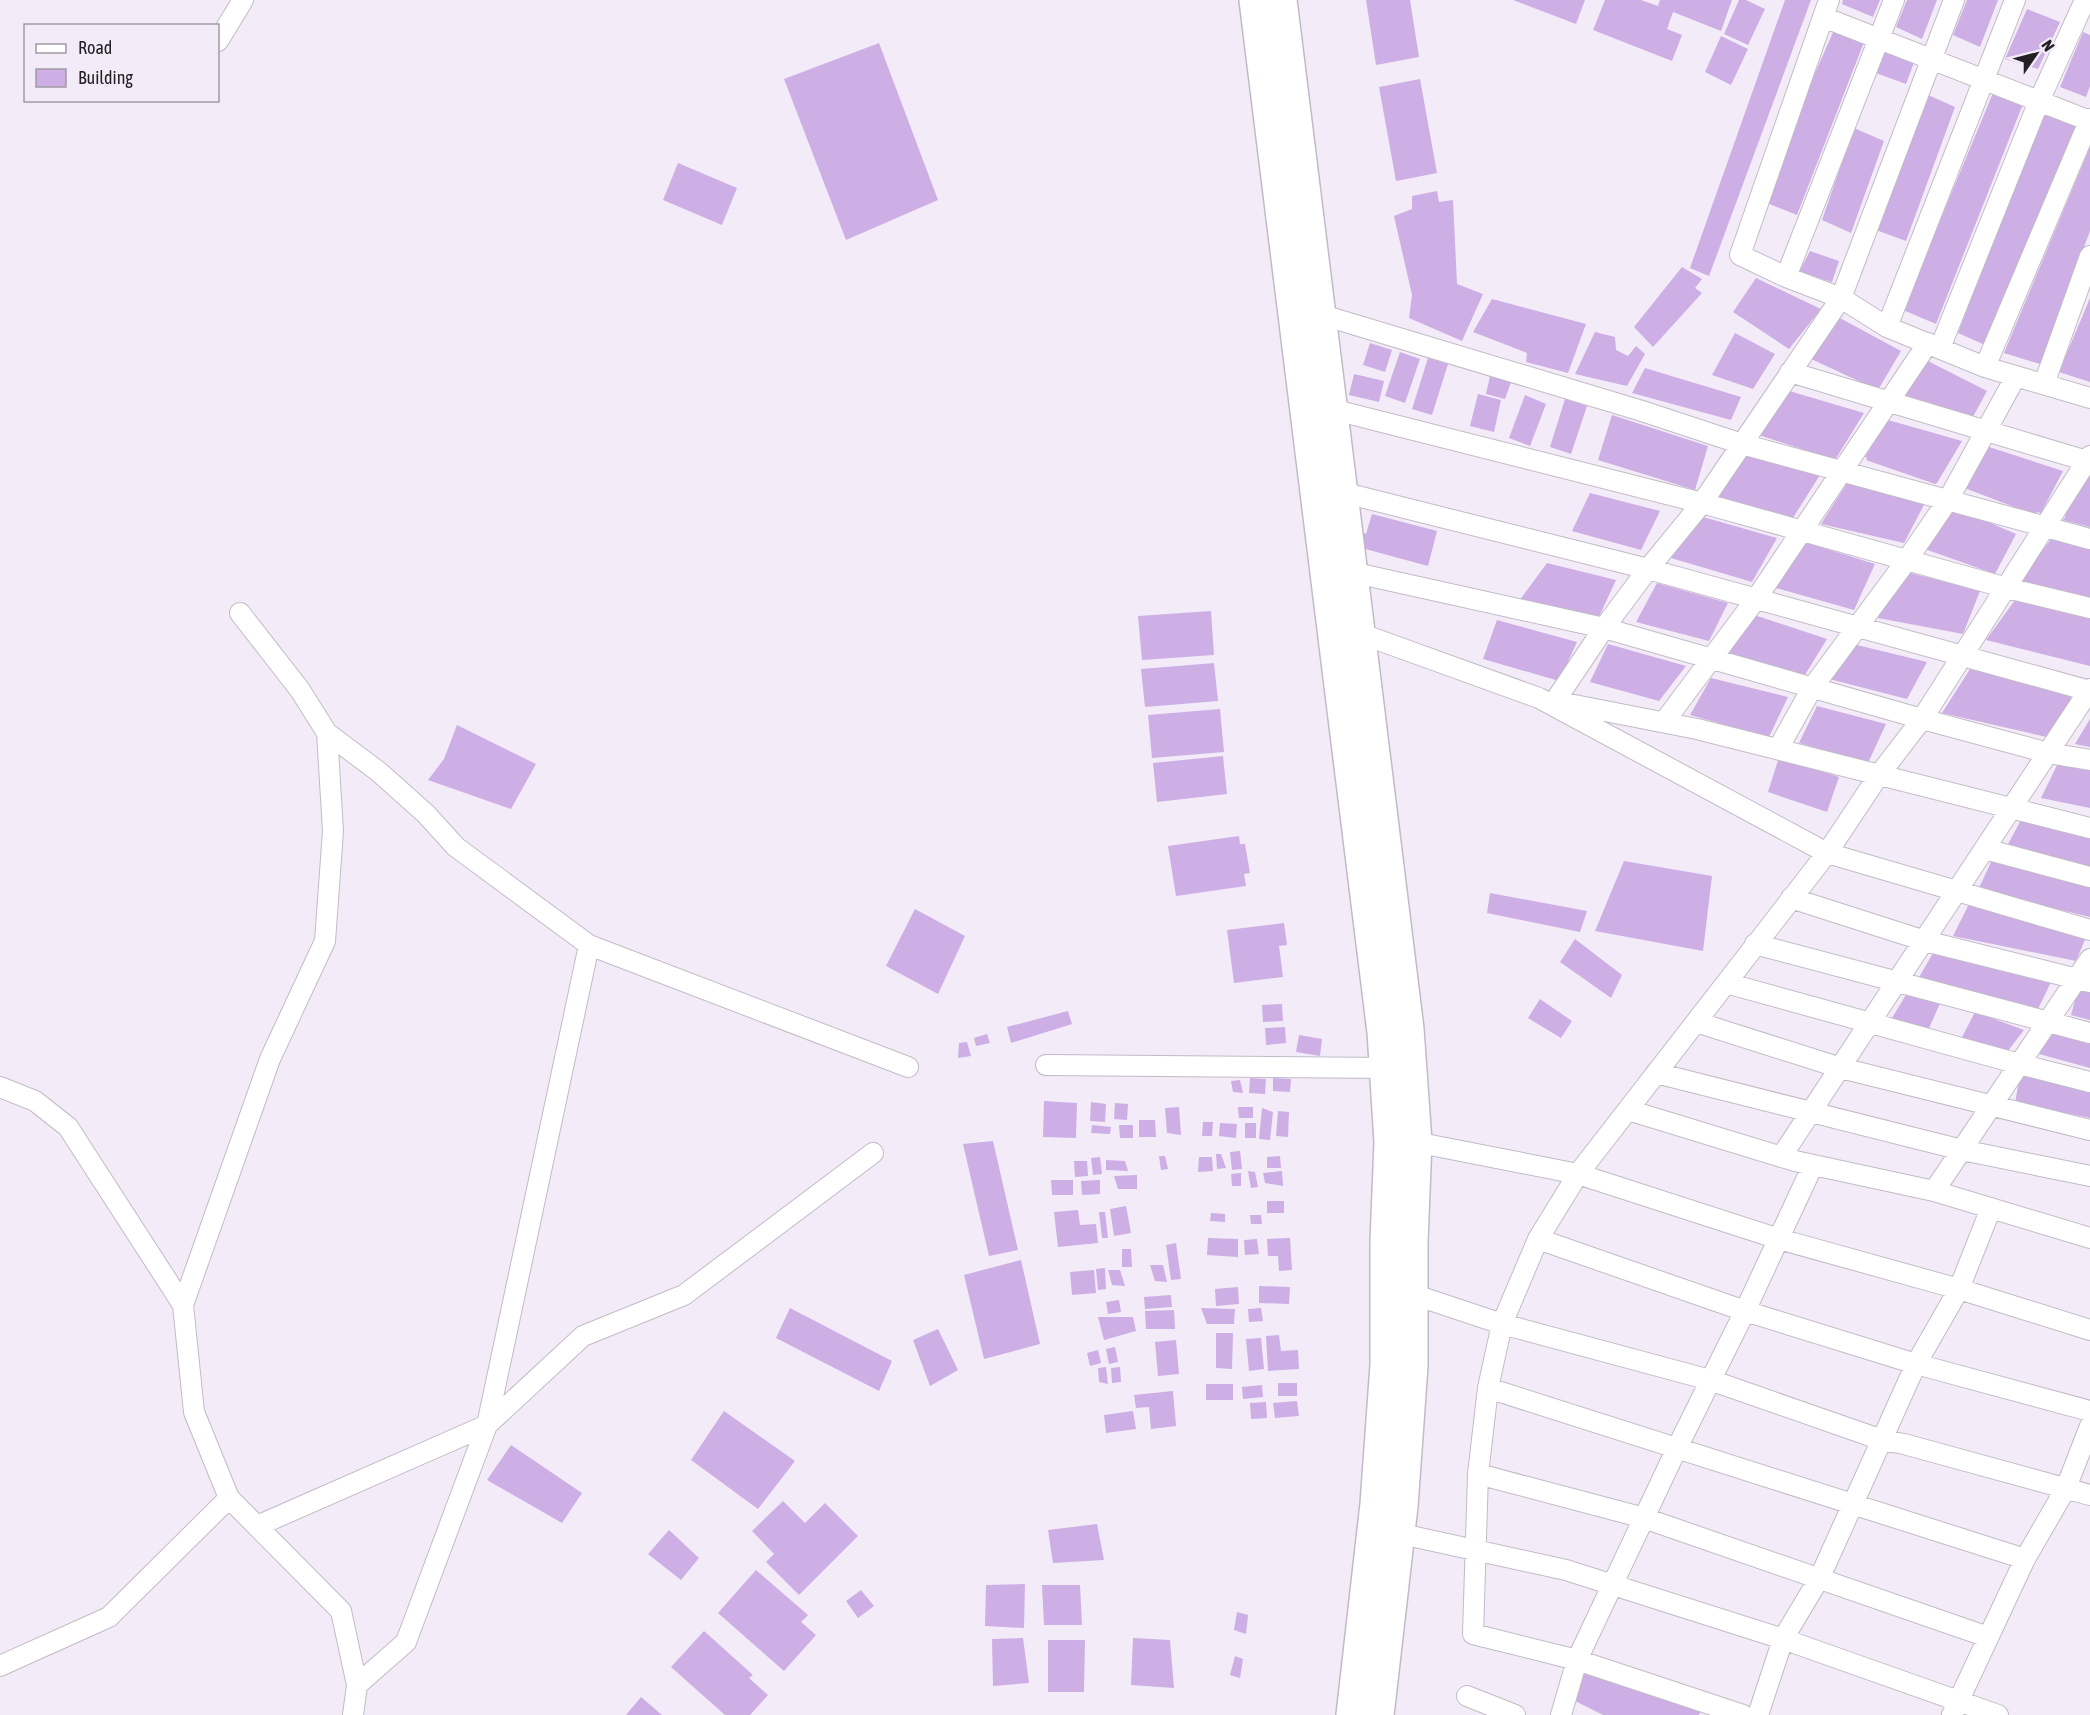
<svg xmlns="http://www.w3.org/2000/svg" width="2090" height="1715" font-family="'Asap Condensed',sans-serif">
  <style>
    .building { fill: #cdaee5 }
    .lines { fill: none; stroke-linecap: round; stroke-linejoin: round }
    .street-casing { stroke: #c2bbc7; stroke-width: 22 }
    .highway-casing { stroke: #c2bbc7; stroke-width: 36 }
    .street { stroke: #fff; stroke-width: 20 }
    .highway { stroke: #fff; stroke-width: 33 }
  </style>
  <rect width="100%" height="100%" fill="#f3ecf8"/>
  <path class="building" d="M1366,0h44l9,57 -43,8z
    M1513,0h72l-9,24z
    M1605,0h36l17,6 2,-6h72l-11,31 -48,-19 -6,17 15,6 -10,26 -79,-31z
    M1739,0h7l19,9 -17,36 -24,-11z
    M1785,0h26l-102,276 -19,-8z
    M1843,0h37l-7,17 -31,-13z
    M1907,0h30l-15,39 -26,-12z
    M1967,0h31l-18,47 -27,-12z
    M2027,9l33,13 -22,47 -33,-10z
    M1834,30l30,12 -67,173 -38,-15z
    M2083,32l7,3v51l-4,11 -26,-10z
    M1721,36l27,13 -17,36 -26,-13z
    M879,43l59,157 -92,40 -62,-161z
    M1883,45l33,12 -10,27 -33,-12z
    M1420,79l17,94 -41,8 -17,-94z
    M1993,93l30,11 -87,220 -33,-14z
    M1926,94l29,13 -49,134 -30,-11z
    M2042,111l36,14 -93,220 -27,-12z
    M1854,128l30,13 -33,92 -29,-13z
    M2090,147v84l-50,133 -36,-11z
    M678,163l59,25 -15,37 -59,-25z
    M1437,191l2,11 14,-2 4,84 26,10 -21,47 -53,-23 3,-23 -18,-79 18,-7v-13z
    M1810,251l29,10 -7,21 -33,-10z
    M1682,267l20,12 -7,9 7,5 -49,54 -19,-20z
    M1756,278l65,31 -32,40 -56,-37z
    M2090,298v84l-31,-10z
    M1492,299l94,25 -18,49 -42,-11 1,-9 -54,-21z
    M1838,317l63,34 -23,39 -69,-32z
    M1595,332l20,5 1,13 12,6 8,-10 9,8 -18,32 -52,-12z
    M1735,333l40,21 -22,35 -41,-14z
    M1370,343l22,7 -7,22 -22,-7z
    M1400,352l20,7 -15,44 -20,-7z
    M1428,358l20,6 -16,51 -20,-6z
    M1924,359l63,32 -18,33 -69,-23z
    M1645,368l96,29 -10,23 -99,-27z
    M1354,374l30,7 -5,21 -30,-7z
    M1490,376l21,6 -6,17 -19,-5z
    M1786,390l78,23 -29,47 -76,-25z
    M1478,394l23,6 -7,32 -24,-6z
    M1525,395l21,9 -16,42 -21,-8z
    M1565,399l22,7 -16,48 -21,-7z
    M1612,415l96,31 -13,44 -97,-30z
    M1888,420l74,21 -25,42 -2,1 -69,-24 1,-2 -2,-1z
    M1989,447l74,24 -22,42 -4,-1 -2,3 -73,-28z
    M1745,449l75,26 -29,46 -76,-23z
    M2090,475v52l-27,-7 3,-4 -4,-1z
    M1849,480l76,23 -21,40 -83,-19z
    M1590,493l70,18 -19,39 -69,-19z
    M1951,506l65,28 -21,40 -73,-26z
    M1372,514l65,17 -9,35 -70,-19 4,-15 4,2z
    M1696,515l81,23 -25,44 -81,-24z
    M2052,538l38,10v54l-71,-21z
    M1804,542l71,22 -21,46 -78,-22z
    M1547,563l69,17 -18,39 -79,-18z
    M1903,571l77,20 -17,43 -85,-16z
    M1657,583l71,20 -19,38 -73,-19z
    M2015,600l75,19v47l-104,-26z
    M1211,611l3,44 -72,5 -4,-44z
    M1748,613l79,26 -27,44 -74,-22z
    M1497,620l80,22 -18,39 -76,-22z
    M1608,644l78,22 -27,35 -69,-19z
    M1853,644l74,18 -20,37 -78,-20z
    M1214,663l4,38 -73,6 -4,-38z
    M1970,669l102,27 -21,42 -109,-25z
    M1711,678l77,19 -19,40 -79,-22z
    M1817,706l69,18 -18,39 -69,-20z
    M1220,709l4,43 -72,6 -4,-43z
    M2090,719v28l-15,-3z
    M457,725l79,39 -25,45 -83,-29 16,-21z
    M2062,755l28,8v45l-49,-10z
    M1223,756l4,38 -70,8 -4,-39z
    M1779,757l60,20 -12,35 -59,-20z
    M2022,818l68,16v33l-82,-23z
    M1239,836l1,8h5l5,29 -6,1 2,12 -70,10 -8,-50z
    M1992,860l98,26v31l-112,-27z
    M1624,861l88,15 -9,75 -108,-20z
    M1490,893l97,18 -7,21 -93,-19z
    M1969,904l118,31 -11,26 -123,-25z
    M915,909l50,27 -27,58 -52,-28z
    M1284,923l3,22 -8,1 4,31 -49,6 -7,-53z
    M1575,939l47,36 -11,23 -51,-36z
    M1936,948l117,30 -16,33 -119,-32z
    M2079,986l11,3v31l-19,-5z
    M1910,988l32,11 -17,38 -36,-14z
    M1540,999l32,22 -11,17 -33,-20z
    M1282,1004l1,17 -20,1 -1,-17z
    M1068,1011l4,13 -61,19 -4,-16z
    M1975,1012l49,18 -20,26 -45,-13z
    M2048,1026l42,12v30l-51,-14z
    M1285,1027l1,16 -20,2 -1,-17z
    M987,1034l3,9 -14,3 -2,-8z
    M1299,1035l23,4 -2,17 -24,-4z
    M967,1042l4,14 -13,2 1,-15z
    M2021,1070l69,14v34l-75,-15z
    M1250,1078l16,1 -1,15 -16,-1z
    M1273,1078l18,1 -1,13 -17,-1z
    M1240,1080l3,13 -10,-1 -2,-11z
    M1044,1101l33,2 -1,35 -33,-1z
    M1091,1102l15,2 -1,18 -15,-1z
    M1115,1103l13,1 -1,16 -13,-1z
    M1179,1107l2,28 -14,-2 -2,-25z
    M1238,1107h15v11h-14z
    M1262,1108l11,4 -3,28 -11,-1z
    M1278,1111l11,1 -1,25 -12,-1z
    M1139,1120h16l1,17h-17z
    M1203,1122h10l-1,14h-10z
    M1220,1123l17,1 -1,14 -17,-2z
    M1245,1123h11v15h-11z
    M1092,1125l19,2 -1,7 -19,-1z
    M1119,1125h14v13h-13z
    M993,1141l25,109 -29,6 -26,-112z
    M1240,1151l2,18 -10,1 -2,-18z
    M1216,1154h5l5,14 -9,1z
    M1159,1156h6l3,13 -7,1z
    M1280,1156l1,12h-14v-11z
    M1100,1157l2,17 -9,1 -2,-17z
    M1199,1157h13l1,14 -15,1z
    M1106,1160l19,1 3,10 -22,-1z
    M1074,1161h13l1,15 -13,1z
    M1248,1171l7,1 3,15 -7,1z
    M1282,1171l1,15 -18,-3 -2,-10z
    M1241,1173v13h-9l-1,-12z
    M1137,1175v14h-19l-4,-13z
    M1051,1180h22v15h-21z
    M1100,1180v14l-18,1 -1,-14z
    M1267,1201h17v12h-17z
    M1126,1206l5,27 -17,3 -4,-27z
    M1078,1210l2,15 16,-1 2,19 -40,4 -4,-35z
    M1099,1212h6l3,26h-6z
    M1211,1213l14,1v8l-15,-1z
    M1250,1215h11l1,9h-11z
    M1208,1238l30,1v18l-31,-2z
    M1290,1238l2,32 -13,1 -1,-15h-10l-1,-17z
    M1257,1239l2,15 -14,1 -1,-15z
    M1176,1243l5,36 -10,1 -5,-35z
    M1122,1249h9l1,18h-10z
    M1021,1260l19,84 -56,15 -20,-84z
    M1150,1265h13l4,17 -12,-1z
    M1105,1268l1,21 -8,1 -2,-21z
    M1094,1270l2,23 -24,2 -2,-23z
    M1108,1270h12l5,16 -13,-1z
    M1259,1286l31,1 -1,17 -30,-1z
    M1238,1287l1,17 -23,2 -1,-17z
    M1171,1295l1,12 -27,2 -1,-12z
    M1119,1300l2,12 -13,2 -2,-12z
    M790,1308l102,53 -13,30 -103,-53z
    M1201,1308l34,1 -1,15h-27z
    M1261,1308l2,13 -14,1 -1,-13z
    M1174,1310l1,19h-29l-1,-18z
    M1098,1317h35l3,14 -32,9z
    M938,1329l20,41 -28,16 -17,-46z
    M1216,1333h17l-1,36 -16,-1z
    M1279,1335l2,16 17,-1 1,19 -31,2 -2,-35z
    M1261,1338l3,31 -15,2 -3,-32z
    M1176,1340l3,34 -21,2 -3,-34z
    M1115,1347l3,15 -9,2 -3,-15z
    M1098,1350l3,13 -11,3 -3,-13z
    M1106,1367l2,17 -9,-2 -1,-14z
    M1120,1367l1,15 -9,1 -1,-15z
    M1278,1383h19v13h-19z
    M1206,1384h27v16h-27z
    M1262,1385l1,12 -20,2 -1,-12z
    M1173,1391l3,35 -25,3 -2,-22 -13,1 -2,-13z
    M1297,1401l2,15 -24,2 -2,-15z
    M1266,1402l1,16 -16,1 -1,-16z
    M724,1411l71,50 -37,48 -67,-49z
    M1133,1411l3,18 -30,4 -2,-18z
    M511,1445l71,48 -20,30 -75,-43z
    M783,1501l22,22 20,-20 33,33 -59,59 -33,-33 8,-8 -22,-23z
    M1097,1524l7,36 -51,3 -5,-33z
    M669,1530l30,28 -18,22 -33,-26z
    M756,1570l52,45 -7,7 15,13 -32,36 -66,-58z
    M1025,1584l-1,44 -39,-2 1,-41z
    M1042,1585h38l2,40h-38z
    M861,1590l13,16 -16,12 -12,-17z
    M1237,1612l11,3 -2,19 -12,-4z
    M704,1631l49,44 -4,3 19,17 -18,20h-25l-54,-48z
    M1023,1638l6,45 -36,3 -1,-47z
    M1133,1638l37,2 4,48 -43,-3z
    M1048,1640h37l-1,52h-36z
    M1235,1656l8,3 -3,19 -10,-3z
    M1580,1666l123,39 -4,10h-96l-34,-17z
    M641,1697l21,18h-36z"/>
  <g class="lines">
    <defs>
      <path id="street" d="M1829,0l-89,255 46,22 55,21 46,29 98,40 105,31
        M1823,17l267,104
        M218,41l25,-41
        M1786,277l108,-277
        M1319,314l323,97 100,33 348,95
        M1887,327l128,-327
        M1940,348l99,-247 46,-101
        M1985,367l105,-248
        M1790,372l300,90
        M2044,384l46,-128
        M1331,409l371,94 305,85 83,20
        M1341,492l307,77 442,122
        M1351,572l253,56 318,91 126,34 42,7
        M240,613l60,77 27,43 52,39 47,42 30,33 133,98 319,122
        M1359,633l180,65 288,155 263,77
        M1555,701l49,-73 44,-59 54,-66 139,-205 113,-298
        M1559,702l138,27 393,99
        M1664,722l92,-123 172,-256
        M1778,749l34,-61 95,-128 41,-60 68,-124
        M1985,849l105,28
        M1791,898l134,43 165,41
        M1755,944l335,89
        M1726,983l293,81 71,18
        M1696,1022l145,46 249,62
        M1046,1065l341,3
        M1656,1073l306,77 128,26
        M0,1087l35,14 33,26 115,178 11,107 35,86 112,113 16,74 -4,30
        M1628,1110l167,51 139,30 156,47
        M1415,1142l163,32 201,65 180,50 131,41
        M1781,1157l309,-468
        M1934,1191l156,-232
        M1538,1239l207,72 171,53 174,47
        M1412,1294l90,30 208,56 172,60 22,4 186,51
        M183,1305l87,-246 55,-118 8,-110 -6,-98
        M1488,1388l537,171
        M1478,1474l166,44 344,119
        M257,1526l230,-101 96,-89 101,-41 189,-142
        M1397,1533l169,37 217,69 215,76
        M0,1666l109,-49 120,-119
        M357,1685l49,-43 81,-217 102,-480
        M1467,1696l48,19
        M1561,1715l16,-55 100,-212 68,-137 68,-146
        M1743,1715l-166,-55 -104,-26 5,-160 10,-86 14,-64 36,-85 40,-65 249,-321 52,-78 43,-56 168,-263
        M1758,1715l25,-76 37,-62 96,-213 43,-75 32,-81
        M1952,1715l73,-156 41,-71 24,-62"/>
      <path id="highway" d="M1256,0l128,1032 7,110 -4,100v123l-10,139 -24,211
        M1280,0l127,1029 8,113 -4,100v124l-10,140 -24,209"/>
    </defs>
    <use href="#street" class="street-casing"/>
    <use href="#highway" class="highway-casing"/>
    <use href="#street" class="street"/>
    <use href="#highway" class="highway"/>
  </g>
  <rect x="24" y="24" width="195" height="78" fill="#f3ecf8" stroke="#a09aa4" stroke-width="1.5"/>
  <rect x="36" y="44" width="30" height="9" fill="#ffffff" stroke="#a09aa4" stroke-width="1.5"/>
  <text x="78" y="54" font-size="18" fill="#232025">Road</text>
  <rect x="36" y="69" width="30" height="18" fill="#cdaee5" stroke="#a09aa4" stroke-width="1.5"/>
  <text x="78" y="84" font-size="18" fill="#232025">Building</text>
  <g transform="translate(2036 54) rotate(55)" stroke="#f3ecf8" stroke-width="4.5" paint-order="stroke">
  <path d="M0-4.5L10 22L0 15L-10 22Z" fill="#232025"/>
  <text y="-9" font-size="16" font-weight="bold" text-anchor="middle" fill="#232025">N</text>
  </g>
</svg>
